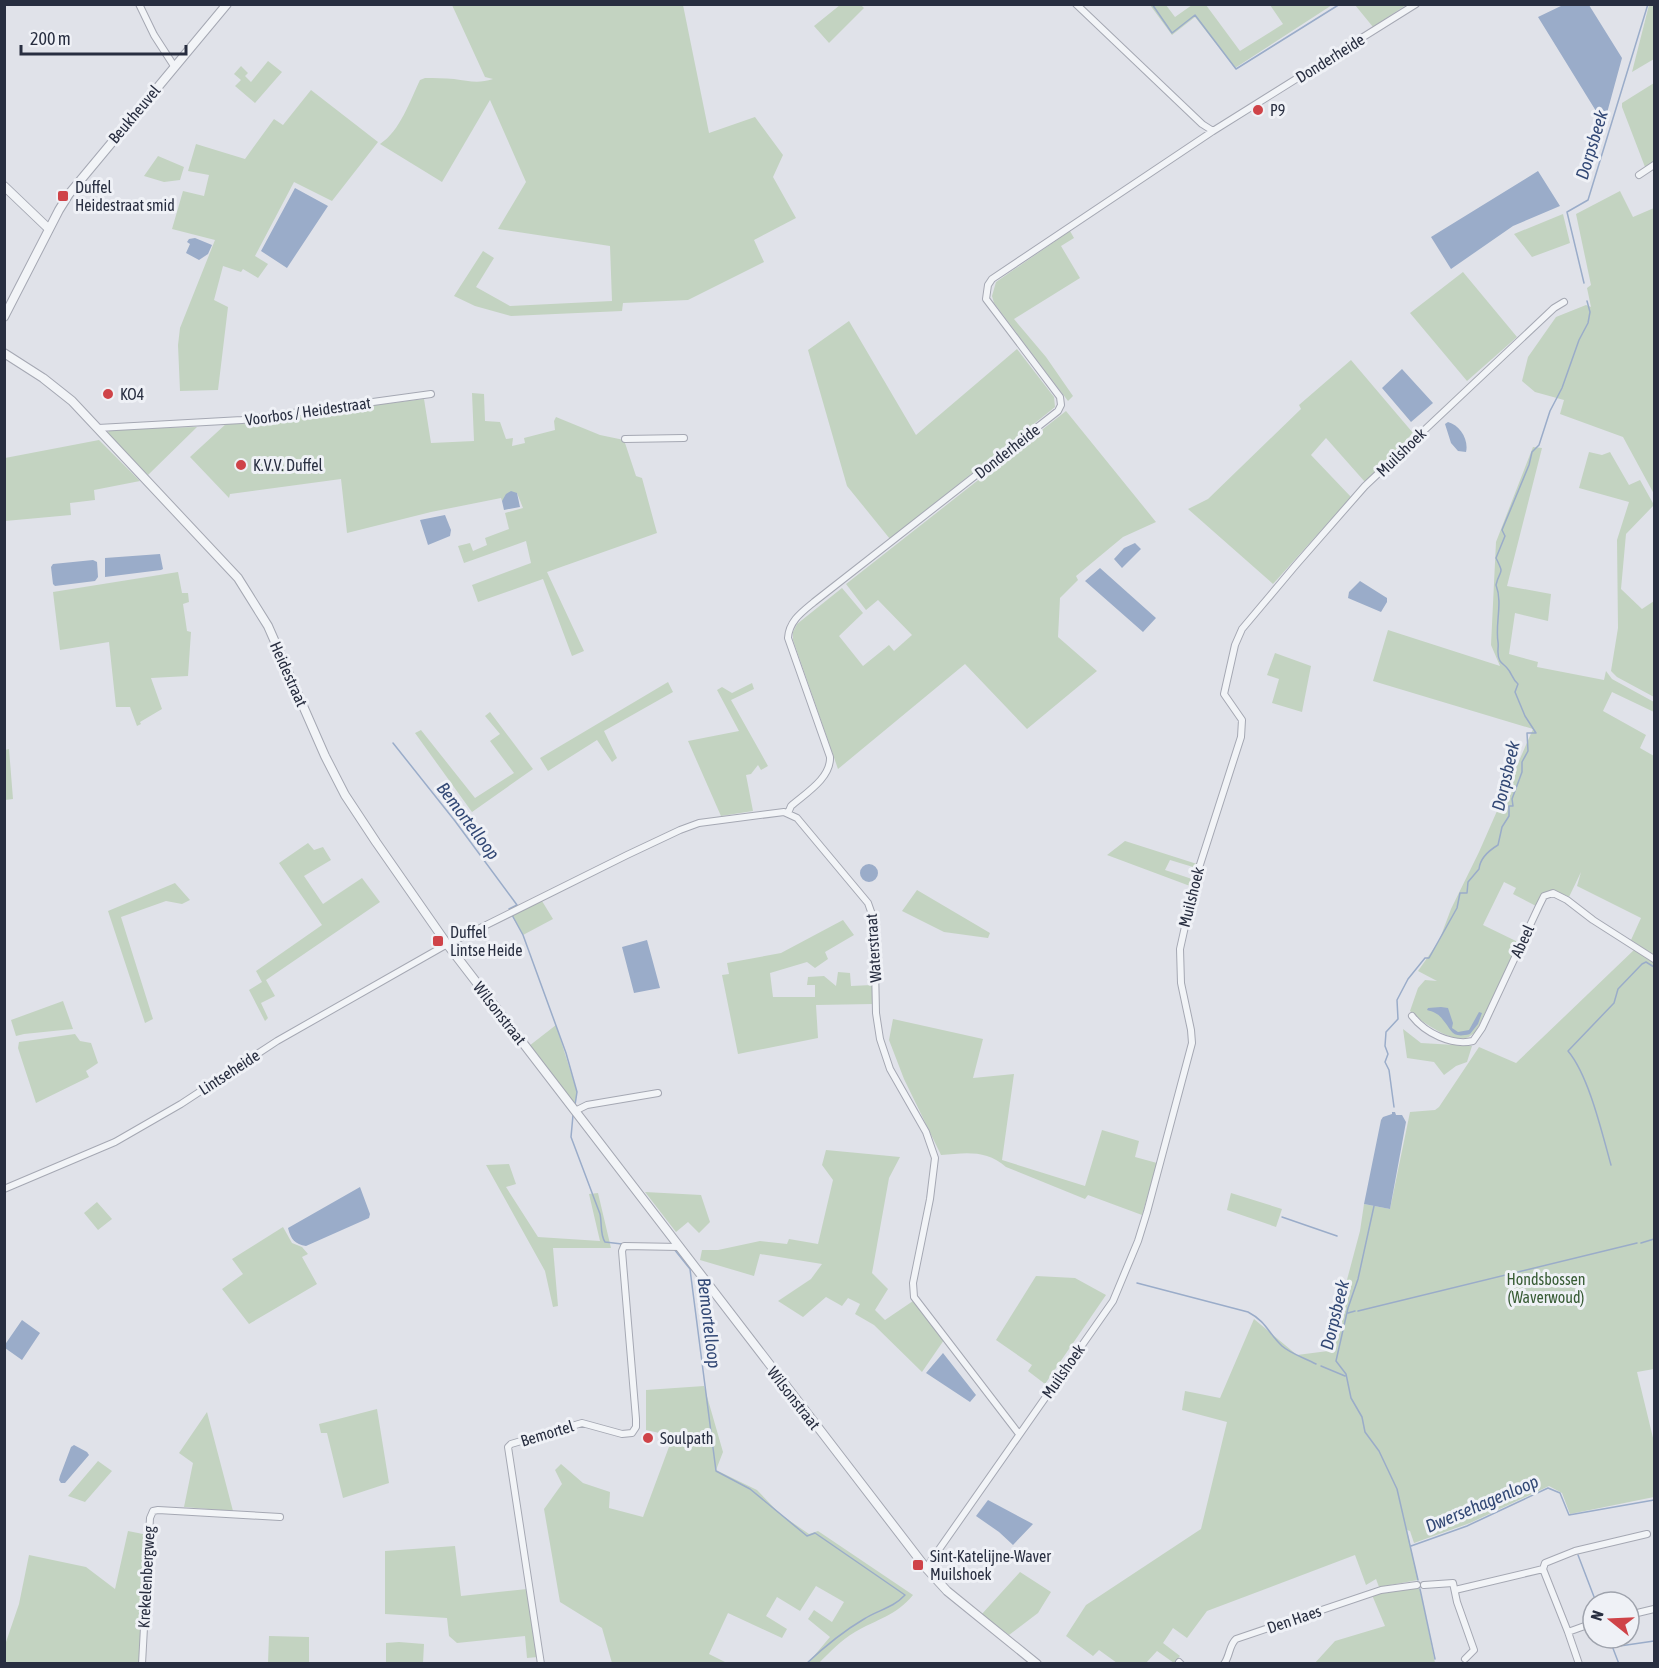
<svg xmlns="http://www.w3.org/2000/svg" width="1659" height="1668" font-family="'Asap Condensed',sans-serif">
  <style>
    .green { fill: #c3d3c1 }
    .water { fill: #9aacc9 }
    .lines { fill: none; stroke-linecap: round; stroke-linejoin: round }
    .stream { stroke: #9aacc9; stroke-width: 1.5 }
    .minor-casing { stroke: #a5a8b3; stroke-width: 8 }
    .tertiary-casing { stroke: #a5a8b3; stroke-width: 10 }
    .minor { stroke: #f2f4f7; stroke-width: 6 }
    .tertiary { stroke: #f2f4f7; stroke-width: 8 }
    .poi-dot { fill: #cf4348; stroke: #eff1f6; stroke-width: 2 }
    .labels { text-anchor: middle; stroke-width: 6; stroke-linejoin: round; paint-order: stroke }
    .street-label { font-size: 16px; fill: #282e40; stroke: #eff1f6 }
    .poi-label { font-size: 16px; fill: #282e40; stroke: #eff1f6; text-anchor: start }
    .park-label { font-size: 16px; fill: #385c35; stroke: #eff1f6 }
    .water-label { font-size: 18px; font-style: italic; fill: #324875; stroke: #eff1f6 }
  </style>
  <rect width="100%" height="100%" fill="#e0e2e9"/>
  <path class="green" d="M452,5h231l26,128 46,-16 28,38 -10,22 23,41 -42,22 10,22 -76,38 -65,3 -1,8 -111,5 -36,-10 -21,-10 29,-45 11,7 -18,29 34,19 102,-5 -2,-55 -112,-17 28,-47 -36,-82 -48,82 -62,-38c20,-13 30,-43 40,-64l5,-2c9,0 20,0 29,1 15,2 24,5 39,0l-8,-2z
    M840,5h21l3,3 -35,35 -15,-17z
    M1150,5h16l9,12 17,-12h14l34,46 43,-27 -13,-19h62l-97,63 -40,-51 -23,18z
    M1355,5h51l-33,22z
    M1649,5h5v54l-22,13z
    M268,61l14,11 -27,31 -20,-17 6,-6 -7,-6 7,-8 7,7 -3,3 6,6z
    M1654,83v79l-9,5 -23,-60v-4z
    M311,90l67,52 -46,59 -38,-19 -39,74 13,8 -10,14 -15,-9 -2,3 -18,-6 -9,34 14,7 -10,83 -38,1 -2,-46 2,-17 35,-88 -43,-11 11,-38 21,5 5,-21 -21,-4 8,-27 49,15 29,-40 9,6z
    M158,156l26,11 -4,13 -16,2 -20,-6z
    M1620,191l13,26 21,-9v286l-31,-57 -63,-23 4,-14 -29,-8 -13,-11 6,-24 28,-40 30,-12 5,2 -4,-19 4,-3 -15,-71z
    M1563,214l7,29 -38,14 -18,-23z
    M1070,231l4,7 -13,8 19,32 -66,41 32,38 27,39 -5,5 -74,-98 -2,-7 4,-14z
    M1463,272l54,65 -50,44 -57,-68z
    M849,321l67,114 101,-86 37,48 1,10 -165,132 -43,-53 -39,-136z
    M1351,360l62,73 -48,49 -39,-44 -15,17 40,42 -78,87 -85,-75 20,-10 93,-90 -2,-4z
    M472,393l12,1 1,27 15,1 6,17 7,-1 -1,8 13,-3 -1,-5 31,-8 -1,-9 2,-4 44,18 24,5 12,36 6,2 15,55 -110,39 37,79 -12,5 -29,-77 -65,23 -6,-17 59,-22 -5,-22 -62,22 -6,-17 12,-3 3,8 14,-6 -2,-7 24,-9 -4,-16 18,-5 -6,-15 -15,8 -1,-3 -70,14 -84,21 -6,-54 -111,15 -1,4 -39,-41 37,-34 197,-24 7,44 43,-2z
    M1066,411l90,111 -33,15 -47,39 2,4 -18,18 -2,39 39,34 -70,58 -62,-65 -127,105 -45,-129v-8l4,-8 45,-36 21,25 -24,23 24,30 26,-21 5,6 18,-16 -34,-35 -12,10 -20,-26z
    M197,427l-49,48 -41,-41 3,-5z
    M99,440l41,41 -46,9 1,10 -25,3 1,12 -66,6v-63z
    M1533,447l9,1 -35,138 44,8 -3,27 -33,-8 -6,41 29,8 -1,5 67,13 2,-9 6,8 42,23v10l-42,-20 -9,19 43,24 -6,13 14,8v199l-23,-15 10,-22 -64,-32 4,-14 -12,25c-18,-9 -24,-10 -33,9l-23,-12 3,-6 -12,-6 -21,43 37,18 -45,90c-3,1 -5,4 -9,5 -16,4 -46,-17 -56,-27l8,-23 7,-8 12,1 -19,-10 21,-30 12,-32 28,-57 54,-123 -160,-48 15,-51 112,36 -9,-21 5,-103z
    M1589,452l13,3 8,-3 19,33 11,-5 14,25 -28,29 -5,55 21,20 12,-8v96l-37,-20 -6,-6 7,-43 -1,-88 12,-38 -50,-14z
    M178,572l4,21h6l1,9 -6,2 4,27 4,1 -3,44 -37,2 11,31 -22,13 1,2 -4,2 -7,-19h-14l-7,-65 -49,8 -7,-58z
    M1275,653l36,13 -9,46 -30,-9 7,-24 -12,-4z
    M668,682l5,10 -69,39 13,27 -5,4 -15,-22 -49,31 -8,-13z
    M752,683l2,6 -23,11 37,66 -7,4 -3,-5 -7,9 -5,1 7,36 -32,5 -33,-75 51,-10 -22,-41 5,-3 10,6z
    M490,712l43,57 -61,43 -57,-79 6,-3 54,68 39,-25 -24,-32 10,-7 -15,-18z
    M9,749l4,50 -8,1v-50z
    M1125,841l72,23 -4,12 -3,-2 3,-7 -23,-7 -5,10 27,9 -2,7 -83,-31z
    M308,843l6,7 9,-3 8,13 -27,16 19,28 39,-26 18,24 -114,78 9,16 -14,7 7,15 -3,3 -16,-31 13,-8 -6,-11 66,-46 -43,-62z
    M175,883l15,17 -8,4 -16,-3 -45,16 32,102 -8,4 -37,-112z
    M917,890l73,43 -2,5 -44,-6 -42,-21z
    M542,901l11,18 -30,16 -12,-21z
    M843,920l11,15 -29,17 3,7 -13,9 -8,-6 -37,11 3,24h42v-12h-8l1,-8 16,-1 12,10 2,-14 12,1 1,13 21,-1 1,19 -57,1 2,33 -80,16 -16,-79 7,-1 -2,-11 54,-10z
    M1636,948l18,13v408l-17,3 17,70v55l-84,17 -8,-21 -13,-7 -79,37 -56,20 -4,-12 -3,-1 11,50 -39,7 -3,-8 -10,6 -11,-30 -148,56 -20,27 -14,-10 -10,15 17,13 -6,7 -17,-12 -11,12h-29l-18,-13 -6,6 -27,-20 20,-31 115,-76 26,-107 -45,-12 3,-19 35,7 34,-79 43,36 31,-4 32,-120 4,-27 26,5 20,-97 25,-2 4,-3 40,-60 37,16z
    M63,1001l10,28 -49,5 -8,2 -5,-16z
    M893,1019l90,20 -10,39 41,-4 -12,86 83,26 17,-56 37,11 -4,16 22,6 -15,52 -54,-20 -3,4 -79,-32c-20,-18 -42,-14 -65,-12l-37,-76 -15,-39z
    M556,1025l21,67 -2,14 -46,-60z
    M1403,1029l18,14 51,3 -5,16 -11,4 -12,9 -10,-13 -27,-4z
    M75,1034l5,7 11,2 7,20 -12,8 3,6 -53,26 -18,-55 1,-6z
    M826,1150l74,7 -11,21 -17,95 16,16 -13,21 10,10 28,-19 31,39 -22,32 -48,-47 -19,-11 5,-10 -12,-6 -6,8 -16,-9 -23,20 -25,-16 33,-22 11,-15 -62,-10 -6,22 -54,-16 2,-10h16l42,-9 27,3 2,-5 29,5 15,-64 -11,-15z
    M509,1164l7,20 -10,3 32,50 62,4 -11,-47 9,-1 13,55h-58l5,58 -5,1 -8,-36 -59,-106z
    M645,1192l56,3 9,27 -11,11 -11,-11 -12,10z
    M1231,1193l51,16 -6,18 -49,-17z
    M97,1202l15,17 -14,11 -14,-17z
    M283,1227l9,16 10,4 6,7 -6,3 15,27 -68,40 -27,-35 21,-15 -11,-15z
    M1036,1276l39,2 31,17 -61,89 -17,-13 4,-6 -36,-25z
    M704,1386l19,66 -7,18 41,20 23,24 29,20 9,-3 95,64c-17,21 -36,24 -58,37 -14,8 -25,20 -36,31h-11l22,-26 -22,-18 6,-9 18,12 12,-20 -28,-16 -16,25 -23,-14 -11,19 21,13 -5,9 -54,-25 -19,41 18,9h-115l-10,-35 -42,-26 -16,-93 18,-25 -7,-14 6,-6 22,19 27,9 -1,16 34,9 30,-81 -27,-6v-40z
    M377,1409l12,74 -46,15 -16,-65h-6l-2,-9z
    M207,1412l26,99 -49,-4 9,-44 -14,-10z
    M98,1461l14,10 -27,31 -17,-6z
    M128,1531l15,3 -3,129h-134v-21l13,-38 10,-49 57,12 29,22z
    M455,1546l6,50 66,-7 11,68 -11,1 -2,-22 -68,7 -8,-7 -2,-18 -62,-4v-63z
    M1020,1572l31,20 -13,21 -29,22 -28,-20z
    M1417,1587l3,2 15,74 -121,1 21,-23 50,-15 -13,-31 12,-4z
    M269,1636l40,1v25l43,1h-84z
    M399,1642l25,2 -1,19h-37v-20z"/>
  <path class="water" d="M1563,5h26l33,53 -18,66 -66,-107z
    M1538,171l22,35 -47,20 -62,43 -20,-32z
    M295,188l33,18 -41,62 -26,-17z
    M195,238l17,7 -4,9 -9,6 -13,-7 4,-9 -3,-2 2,-3z
    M1402,369l31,34 -22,19 -29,-34z
    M1448,422c12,3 21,18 18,30l-8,-1 -7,-8 -6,-19z
    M511,491l6,2 3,14 -16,3 -2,-9 4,-7z
    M445,515l6,15 -1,6 -22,9 -8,-25z
    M1135,543l6,6 -19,19 -8,-9 10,-11z
    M160,554l3,15 -2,1 -56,7v-19z
    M93,560l4,2 1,15 -3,4 -40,5 -2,-2 -2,-17 2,-3z
    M1100,568l56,50 -13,14 -58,-51z
    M1360,581l27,17v4l-6,10 -33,-14 1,-6z
    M860 873a9 9 0 1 1 18 0a9 9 0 1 1-18 0Z
    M647,940l13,48 -26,5 -12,-46z
    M1441,1007l7,1 5,15 -1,5 6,4 11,-2 10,-18 3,1 -4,11 -8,10c-19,5 -18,-4 -27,-14 -4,-6 -9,-8 -16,-10l1,-2z
    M1392,1112h3l1,3h6l4,7 -16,87 -26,-5 17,-84 2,-3 9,-3z
    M360,1187l10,27 -1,4 -63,28c-11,-2 -15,-6 -18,-18z
    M22,1320l18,13 -18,27 -17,-12 -1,-2z
    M943,1353l33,42 -6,7 -44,-29z
    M74,1445l13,7 2,3 -24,28h-4l-2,-3 1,-4 11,-29z
    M988,1500l45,24 -20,21 -14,-13 -23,-16z"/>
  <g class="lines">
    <path class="stream" d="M1152,4l20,29 23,-18 41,54 104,-65
      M1584,283l-17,-71 21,-12 60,-196
      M393,743l62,78 62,84 -8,4
      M512,915l11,20 43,118 11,39 -2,13
      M1394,1107l-5,-37 -4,-8 3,-8 -3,-8 1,-14 12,-13 -1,-19 11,-21 17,-21h4l28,-50 3,-15h7l1,-11 11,-13c1,-10 9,-18 19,-24l4,-18 7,-11v-10h4l-1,-7 10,-27v-10l6,-11 -1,-18h9l-11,-17 -10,-24 3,-8c-6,-5 -6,-11 -11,-16 -1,-2 -5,-4 -7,-7 -4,-7 -1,-12 -2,-19 -3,-19 5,-39 -2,-57 4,-17 9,-9 0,-27l9,-22 -3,-6 27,-65 3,-13 7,-7 11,-34 12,-23 17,-48 9,-17 2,-11 -3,-11
      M573,1115l-2,22 29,77c2,9 0,21 5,28l17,2
      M1611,1165c-9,-32 -22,-89 -43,-114l46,-48 4,-14 24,-25 4,-2 8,5
      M1374,1206l-16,73 -10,29 -12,53 10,13 5,24 11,19 3,15 14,19 18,38 21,91
      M1282,1217l55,19
      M1641,1243l13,-4
      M674,1249l16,20 1,8 25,194 34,18 57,47 8,-3 90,62c-12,13 -27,15 -41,24 -22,13 -40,28 -58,45
      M1137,1283l111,29c19,10 20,21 34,34 9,8 23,12 34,18
      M1358,1311l279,-68
      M1348,1313l7,-2
      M1321,1366l24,10
      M1411,1546l56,-20 81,-38 12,5 9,22 85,-15
      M1578,1555l18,47
      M1420,1589l15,70
      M1609,1638l10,26
      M1613,1647l41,-6"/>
    <defs>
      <path id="minor" d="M139,4l15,31 20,31
        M1076,4l126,120 11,7
        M1639,175l15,-10
        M98,428l144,-8 189,-26
        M625,439l59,-1
        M788,813l3,-7c15,-13 40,-28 39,-49l-42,-119c1,-17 14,-26 26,-36l244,-191 3,-6 -1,-8 -74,-98 2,-14 4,-6 221,-148 203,-127
        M1412,1016c13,17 40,30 61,25l9,-13 57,-122 5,-10 9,-3 14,7 26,20 61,39
        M575,1111l12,-6 71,-12
        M4,1189l111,-47 66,-38 96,-63 167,-95 183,-91 53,-25 19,-7 85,-11 13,6 71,85 6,17 2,93 4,26 10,30 36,63 9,26 -5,41 -17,84 1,14 105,137
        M926,1568l187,-267 25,-60 9,-29 45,-169 -1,-13 -10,-47 -1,-34 16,-72 45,-140 1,-17 -18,-26 11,-49 7,-16 53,-63 70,-80 189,-178 10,-6
        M1543,1569l2,-6 30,-12 72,-17
        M1424,1585l29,-2 4,19 17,48 -9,9
        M1455,1590l88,-21 25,63 25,-9
        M1629,1615l25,-6
        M1568,1632l11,32
        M1179,1662l2,2
        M142,1664l8,-146 3,-7 5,-1 122,7
        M541,1664l-33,-217 3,-3 71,-21 40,11 10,-1 4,-6v-8l-14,-168 2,-5 56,1
        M1224,1664c6,-8 5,-19 12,-25l145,-49 36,-5"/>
      <path id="tertiary" d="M4,186l45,43
        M4,317l55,-107 10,-16 158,-190
        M4,353l39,25 29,23 166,177 30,48 57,130 20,39 31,47 71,102 479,624 21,23 90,73"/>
    </defs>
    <use href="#minor" class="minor-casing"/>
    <use href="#tertiary" class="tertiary-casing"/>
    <use href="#minor" class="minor"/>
    <use href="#tertiary" class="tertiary"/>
  </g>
  <g class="poi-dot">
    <circle cx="1258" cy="110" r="6"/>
    <rect x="57" y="190" width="12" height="12" rx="3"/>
    <circle cx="108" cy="394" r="6"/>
    <circle cx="241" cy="465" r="6"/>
    <rect x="432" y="935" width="12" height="12" rx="3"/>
    <circle cx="648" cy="1438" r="6"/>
    <rect x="912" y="1559" width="12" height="12" rx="3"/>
  </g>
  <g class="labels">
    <g class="street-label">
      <text transform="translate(1330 58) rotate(-32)" y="6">Donderheide</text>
      <text transform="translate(134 114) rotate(-50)" y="6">Beukheuvel</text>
      <text transform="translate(308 411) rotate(-8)" y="6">Voorbos / Heidestraat</text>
      <text transform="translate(1007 451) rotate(-38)" y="6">Donderheide</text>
      <text transform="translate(1401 452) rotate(-44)" y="6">Muilshoek</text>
      <text transform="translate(289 674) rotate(66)" y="6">Heidestraat</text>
      <text transform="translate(1191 897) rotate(-76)" y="6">Muilshoek</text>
      <text transform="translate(1522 941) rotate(-65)" y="6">Abeel</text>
      <text transform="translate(873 948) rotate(-94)" y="6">Waterstraat</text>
      <text transform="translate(500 1013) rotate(52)" y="6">Wilsonstraat</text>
      <text transform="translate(229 1072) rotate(-33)" y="6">Lintseheide</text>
      <text transform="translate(1063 1371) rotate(-55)" y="6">Muilshoek</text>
      <text transform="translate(794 1398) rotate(52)" y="6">Wilsonstraat</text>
      <text transform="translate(547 1433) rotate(-17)" y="6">Bemortel</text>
      <text transform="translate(146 1577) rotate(-87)" y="6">Krekelenbergweg</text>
      <text transform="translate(1294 1619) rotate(-19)" y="6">Den Haes</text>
    </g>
    <g class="poi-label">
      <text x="1270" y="116">P9</text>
      <text x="75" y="193">Duffel<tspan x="75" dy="18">Heidestraat smid</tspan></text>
      <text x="120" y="400">KO4</text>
      <text x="253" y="471">K.V.V. Duffel</text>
      <text x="450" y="938">Duffel<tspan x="450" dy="18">Lintse Heide</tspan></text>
      <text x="660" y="1444">Soulpath</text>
      <text x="930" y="1562">Sint-Katelijne-Waver<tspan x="930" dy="18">Muilshoek</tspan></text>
    </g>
    <g class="park-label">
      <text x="1546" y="1285">Hondsbossen<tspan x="1546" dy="18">(Waverwoud)</tspan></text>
    </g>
    <g class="water-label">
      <text transform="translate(1592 145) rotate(-73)" y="6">Dorpsbeek</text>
      <text transform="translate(1506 776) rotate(-77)" y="6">Dorpsbeek</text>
      <text transform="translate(468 821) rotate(53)" y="6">Bemortelloop</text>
      <text transform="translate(1335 1315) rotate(-76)" y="6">Dorpsbeek</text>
      <text transform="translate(709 1323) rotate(83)" y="6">Bemortelloop</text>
      <text transform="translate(1482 1504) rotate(-23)" y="6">Dwersehagenloop</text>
    </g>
  </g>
  <rect width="1659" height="1668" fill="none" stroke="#282e40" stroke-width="12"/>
  <g transform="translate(1611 1620) rotate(288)"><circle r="28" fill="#eff1f6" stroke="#9fa3ad" stroke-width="1.5"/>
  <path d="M0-4.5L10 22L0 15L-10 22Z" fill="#cf4348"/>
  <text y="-9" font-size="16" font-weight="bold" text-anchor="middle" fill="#282e40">N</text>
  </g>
  <path d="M21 45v9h165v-9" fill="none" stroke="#282e40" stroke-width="3"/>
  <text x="30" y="45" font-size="18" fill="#282e40" stroke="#eff1f6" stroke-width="4.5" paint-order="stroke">200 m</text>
</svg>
